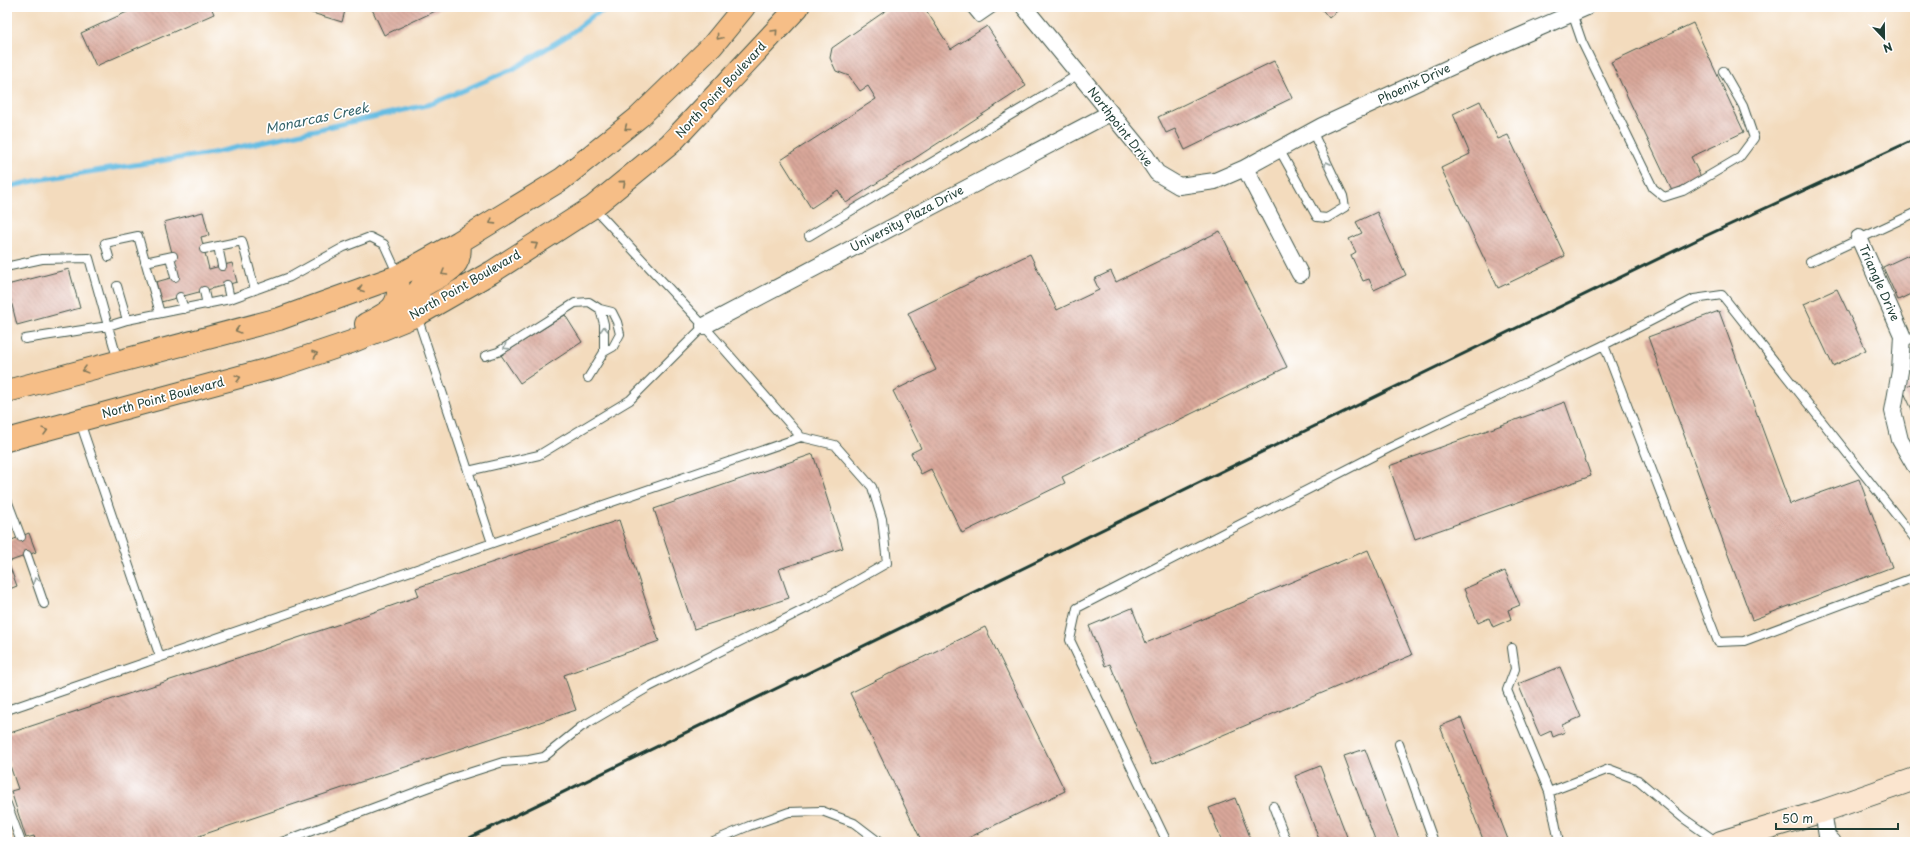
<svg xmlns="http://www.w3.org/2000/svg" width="1922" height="849" font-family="'Playpen Sans',sans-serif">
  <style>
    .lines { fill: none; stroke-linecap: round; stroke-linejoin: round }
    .stream { stroke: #66bde3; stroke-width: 5 }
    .building { fill: url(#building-back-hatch) }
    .service-casing { stroke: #3f5549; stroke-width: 10 }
    .minor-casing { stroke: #3f5549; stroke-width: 18 }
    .secondary-casing { stroke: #3f5549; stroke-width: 24 }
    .primary-casing { stroke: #3f5549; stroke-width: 24 }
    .service { stroke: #fff; stroke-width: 8 }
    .minor { stroke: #fff; stroke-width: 16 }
    .secondary { stroke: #fbe5cf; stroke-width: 22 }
    .primary { stroke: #f6be87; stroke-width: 22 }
    .rail { stroke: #1f3d34; stroke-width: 3 }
    .oneway { stroke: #807759 }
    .oneway2 { stroke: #8f9e9a }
    .labels { text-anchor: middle; stroke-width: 3.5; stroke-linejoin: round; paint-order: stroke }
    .street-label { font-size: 12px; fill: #1f3d34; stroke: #fff }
    .water-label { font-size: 13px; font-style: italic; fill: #346369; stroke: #fff }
  </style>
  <defs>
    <pattern id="building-back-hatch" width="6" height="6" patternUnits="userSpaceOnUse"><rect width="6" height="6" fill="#d9a79a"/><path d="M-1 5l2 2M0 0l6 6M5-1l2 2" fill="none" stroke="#af897e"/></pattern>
  </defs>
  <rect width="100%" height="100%" fill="#fff"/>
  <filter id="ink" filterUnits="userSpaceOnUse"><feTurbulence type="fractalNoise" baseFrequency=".025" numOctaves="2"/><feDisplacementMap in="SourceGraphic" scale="8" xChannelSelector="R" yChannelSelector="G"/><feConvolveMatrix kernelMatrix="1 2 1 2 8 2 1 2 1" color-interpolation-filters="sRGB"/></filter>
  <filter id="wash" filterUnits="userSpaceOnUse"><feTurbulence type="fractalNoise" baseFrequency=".012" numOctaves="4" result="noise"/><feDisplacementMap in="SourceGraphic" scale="16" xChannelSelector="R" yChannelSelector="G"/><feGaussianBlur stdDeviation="0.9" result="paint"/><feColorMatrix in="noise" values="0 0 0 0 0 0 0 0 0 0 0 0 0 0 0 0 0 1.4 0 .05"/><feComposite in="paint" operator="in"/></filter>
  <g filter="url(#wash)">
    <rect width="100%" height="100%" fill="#f3dbbd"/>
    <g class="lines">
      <path class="stream" d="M7,187l36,-8 169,-26 219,-49 82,-35 57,-35 24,-19 11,-5 3,-3"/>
    </g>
    <g id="blocks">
      <path class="building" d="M138,7h73l3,7 -118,52 -15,-33z
        M292,7h54l-4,15z
        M371,7h73l-60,28z
        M891,7h33l27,42 36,-23 39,60 -180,117 -8,-13 -27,18 -30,-48 95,-61 -8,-13 -8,5 -11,-15 -13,-5 -6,-13 2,-10z
        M1320,7h22l-13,11z
        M1693,23l51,109 -53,25 10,20 -29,14 -61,-129z
        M1274,61l18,37 -107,52 -10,-21 -9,4 -8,-16z
        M1480,101l18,38 10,-4 57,121 -67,32 -57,-120 29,-14 -17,-40z
        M203,212l6,23 -8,2 8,32 23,-6 5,19 -76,20 -5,-20 22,-6 -14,-54z
        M1377,212l29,63 -32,15 -5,-11 -6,2 -12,-26 5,-3 -7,-13 13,-6 -6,-11z
        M1220,231l67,136 -225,110 3,6 -103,50 -31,-64 -10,5 -10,-21 10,-5 -28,-57 43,-21 -28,-57 122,-59 27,56 42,-20 -5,-11 17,-8 5,11z
        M1915,252v40l-17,8 -15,-33z
        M69,269l11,39 -63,17 -10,-40z
        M1837,289l29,61 -33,16 -29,-62z
        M1719,311l71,193 69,-25 33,88 -140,53 -104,-283z
        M565,315l17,27 -62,41 -19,-28z
        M1915,382v34l-13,-28z
        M1565,402l26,74 -176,63 -26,-73z
        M813,454l30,94 -64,21 10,29 -95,31 -40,-120z
        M619,520l40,121 -95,34 12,35 -395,132h-145l-2,-6 -8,2 -15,-47 7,-2 -11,-32v-23l342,-113 70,-25 -3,-8z
        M29,533l7,19 -28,10 9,24 -10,4v-48z
        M1368,550l44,105 -260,110 -42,-101 -5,2 -16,-40 43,-18 14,35z
        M1505,571l15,34 -12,5 3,9 -18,8 -4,-9 -11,5 -14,-34z
        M985,627l80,164 -105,51h-38l-72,-149z
        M1560,667l21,50 -19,8 3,7 -12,5 -2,-6 -11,5 -22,-52z
        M1461,718l48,124h-25l-44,-116z
        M1365,749l35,93h-24l-32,-86z
        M1320,766l29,76h-29l-25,-66z
        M1235,798l17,44h-30l-13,-34z"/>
    </g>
  </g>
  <g filter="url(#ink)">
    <use href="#blocks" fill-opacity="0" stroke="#3f5549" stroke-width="1"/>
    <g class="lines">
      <defs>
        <path id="service" d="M970,7l9,11 16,-11
          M1572,13l10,29 71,146 11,9 19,-6 56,-33 15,-20 -11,-32 -20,-35
          M1279,149l38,68 10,1 18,-11 -2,-11 -31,-65
          M809,236l270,-162
          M218,246l4,20
          M204,249l38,-8 13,49
          M109,257l-4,-14 33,-7 22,77
          M170,257l5,20
          M145,262l28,-6
          M1810,262l105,-49
          M10,266l32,-7 47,-1 19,68 -83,13
          M227,285l3,14
          M117,286l10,34
          M204,291l3,14
          M180,297l4,12
          M600,309l12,3 5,10 3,12 -7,13 -9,5
          M417,316l75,227
          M1902,343l13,-6
          M1604,345l114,297 26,-1 171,-64
          M485,356l13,-4 77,-49 14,-1 11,7 4,15v28l-16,26
          M118,361l-10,-35 19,-6 103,-21 60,-22 54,-30 26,-10 14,7 14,31
          M80,422l80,235
          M468,471l71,-16 66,-40 25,-15 74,-74
          M7,500l14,37
          M27,555l17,49
          M1512,648l3,21 -8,21 42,102 10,50
          M7,710l794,-273 -97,-111 -110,-118
          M1399,744l35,98
          M1549,792l60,-23 29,11 45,38 34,24
          M7,804l14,38
          M1273,806l14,36
          M282,842l174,-65 47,-15 26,-2 15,-3 37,-30 68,-40 168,-84 70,-40 -5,-44 -10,-32 -37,-42 -34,-8
          M711,842l38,-16 40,-14 33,-1 32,12 25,19
          M1167,842l-97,-202 7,-32 312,-160 215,-103 90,-46 28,-4 193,244"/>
        <path id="minor" d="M1024,7l121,148 12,18 22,13 36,-5 30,-13 55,106
          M1245,168l77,-42 157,-72 108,-47
          M1859,238l43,97 -2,36 -7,40 7,29 15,26
          M704,326l406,-213
          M1823,811l4,25 6,6"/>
        <path id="secondary" d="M1721,842l102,-31 92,-32"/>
        <path id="primary" d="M417,315c-2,-11 -2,-20 5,-29 20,-12 42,-16 37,-44
          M366,324c26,-13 35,-17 32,-48
          M7,391l272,-72 119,-43 61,-34 103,-63 77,-62 73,-71 32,-39
          M7,440l273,-74 71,-24 66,-27 75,-43 101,-65 77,-63 128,-137"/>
      </defs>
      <use href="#service" class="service-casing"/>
      <use href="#minor" class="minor-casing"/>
      <use href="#secondary" class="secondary-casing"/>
      <use href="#primary" class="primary-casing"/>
      <use href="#service" class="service"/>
      <use href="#minor" class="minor"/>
      <use href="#secondary" class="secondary"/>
      <use href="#primary" class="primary"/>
      <path class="rail" d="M461,842l1240,-604 214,-99"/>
    </g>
    <defs><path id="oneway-chevron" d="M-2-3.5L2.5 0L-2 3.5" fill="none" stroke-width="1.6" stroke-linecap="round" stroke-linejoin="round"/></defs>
    <g class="oneway">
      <use href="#oneway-chevron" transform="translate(775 32) rotate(-47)"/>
      <use href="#oneway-chevron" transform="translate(719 37) rotate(130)"/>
      <use href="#oneway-chevron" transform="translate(627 128) rotate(142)"/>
      <use href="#oneway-chevron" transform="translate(623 183) rotate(-40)"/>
      <use href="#oneway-chevron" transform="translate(492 222) rotate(148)"/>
      <use href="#oneway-chevron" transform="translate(535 245) rotate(-33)"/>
      <use href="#oneway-chevron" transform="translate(444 273) rotate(150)"/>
      <use href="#oneway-chevron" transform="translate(361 289) rotate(160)"/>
      <use href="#oneway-chevron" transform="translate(238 330) rotate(165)"/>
      <use href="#oneway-chevron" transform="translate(315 354) rotate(-19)"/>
      <use href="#oneway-chevron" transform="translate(85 370) rotate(165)"/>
      <use href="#oneway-chevron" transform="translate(238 378) rotate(-15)"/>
      <use href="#oneway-chevron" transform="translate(45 431) rotate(-15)"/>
    </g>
    <g class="oneway2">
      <use href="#oneway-chevron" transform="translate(1327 164) rotate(-116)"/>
      <use href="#oneway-chevron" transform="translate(604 329) rotate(-93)"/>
      <use href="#oneway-chevron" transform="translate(506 347) rotate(148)"/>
      <use href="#oneway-chevron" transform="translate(36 580) rotate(-109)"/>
    </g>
  </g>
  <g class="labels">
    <g class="street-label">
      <text transform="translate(1414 84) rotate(-25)" y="4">Phoenix Drive</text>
      <text transform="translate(721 90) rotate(-47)" y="4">North Point Boulevard</text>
      <text transform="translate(1120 127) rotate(52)" y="4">Northpoint Drive</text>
      <text transform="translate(907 219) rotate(-28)" y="4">University Plaza Drive</text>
      <text transform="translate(1879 283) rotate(66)" y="4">Triangle Drive</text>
      <text transform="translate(465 285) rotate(-30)" y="4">North Point Boulevard</text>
      <text transform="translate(163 398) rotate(-15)" y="4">North Point Boulevard</text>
    </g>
    <g class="water-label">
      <text transform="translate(317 118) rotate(-12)" y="5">Monarcas Creek</text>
    </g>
  </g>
  <rect width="1922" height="849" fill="none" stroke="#fff" stroke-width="24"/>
  <g transform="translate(1884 38) rotate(158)" stroke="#ffffff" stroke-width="3" paint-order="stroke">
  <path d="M0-3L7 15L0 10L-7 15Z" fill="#1f3d34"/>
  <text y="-6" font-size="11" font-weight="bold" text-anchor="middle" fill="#1f3d34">N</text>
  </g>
  <path d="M1776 823v6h122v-6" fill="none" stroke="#1f3d34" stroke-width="2"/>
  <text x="1782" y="823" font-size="12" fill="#1f3d34" stroke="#ffffff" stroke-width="3" paint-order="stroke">50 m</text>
</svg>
